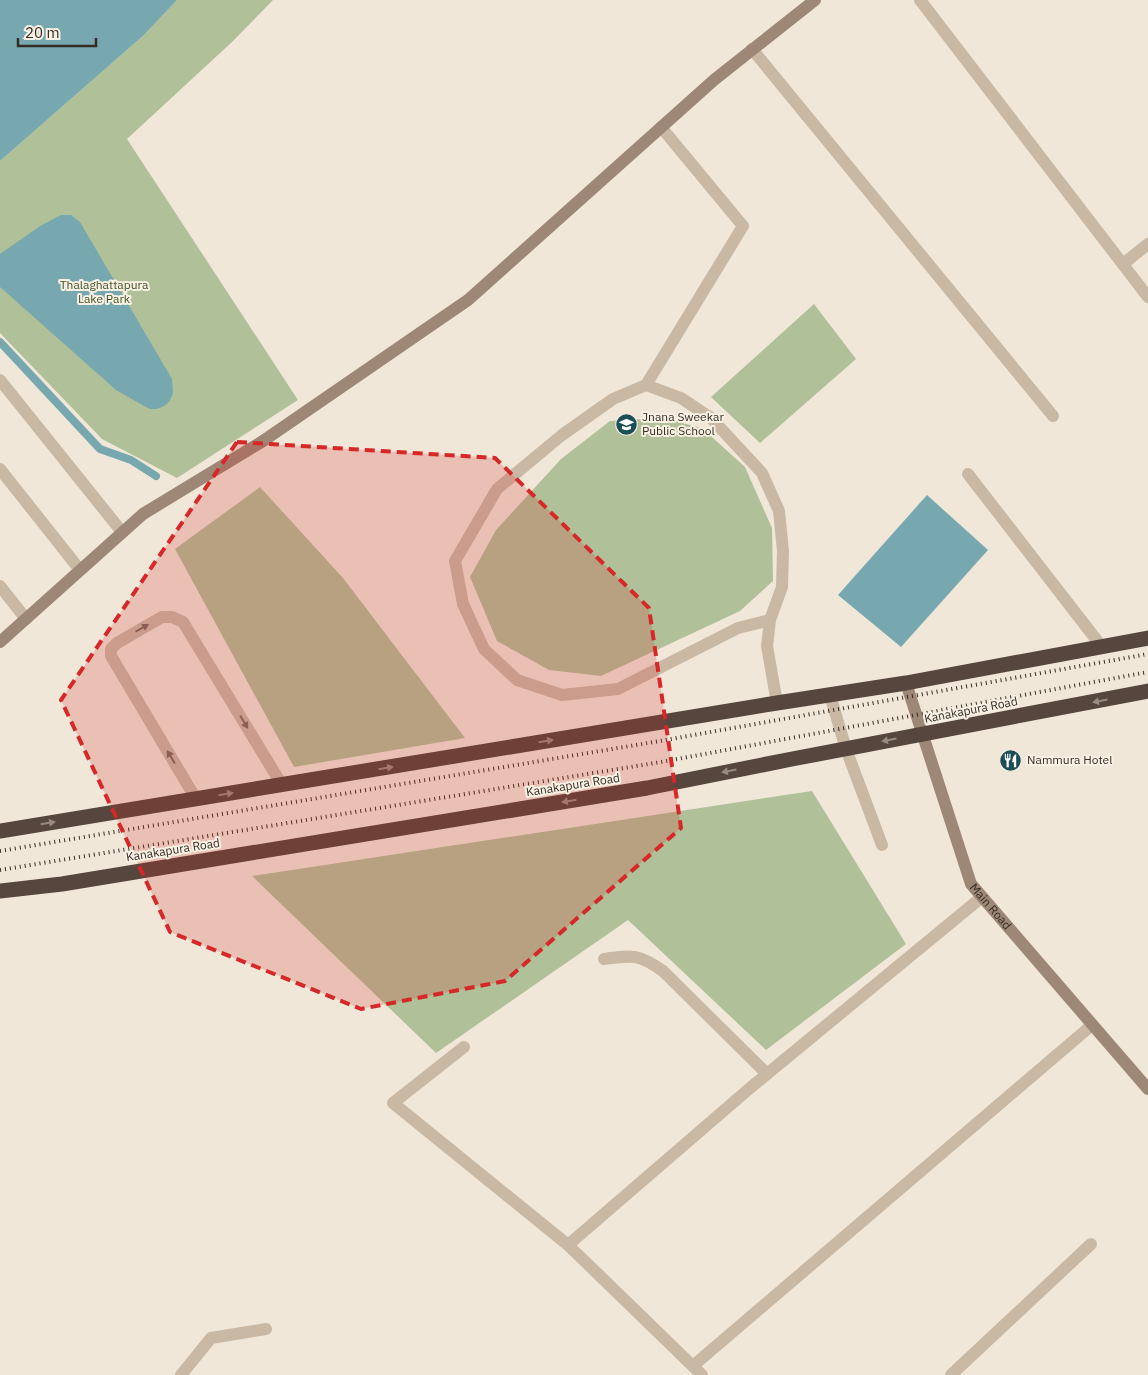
<svg xmlns="http://www.w3.org/2000/svg" width="1148" height="1375" font-family="'IBM Plex Sans',sans-serif">
  <style>
    .green { fill: #b0c098 }
    .water { fill: #77a8af }
    .lines { fill: none; stroke-linecap: round; stroke-linejoin: round }
    .stream { stroke: #77a8af; stroke-width: 8 }
    .lane { stroke: #c9b8a4; stroke-width: 12 }
    .street { stroke: #c9b8a4; stroke-width: 12 }
    .secondary { stroke: #9d8776; stroke-width: 12 }
    .highway { stroke: #56463d; stroke-width: 15 }
    .rail { stroke: #352c26; stroke-width: 4; stroke-dasharray: 1 4; stroke-linecap: butt }
    .oneway { fill: #786b5f }
    .oneway2 { fill: #978a80 }
    .marked { fill: #d62828; fill-opacity: 0.2; stroke: #d62828; stroke-width: 4; stroke-dasharray: 10 6; stroke-linejoin: round }
    .labels { text-anchor: middle; stroke-width: 4; stroke-linejoin: round; paint-order: stroke }
    .park-label { font-size: 12px; fill: #415329; stroke: #f9f1e4 }
    .poi-label { font-size: 12px; fill: #352c26; stroke: #f9f1e4; text-anchor: start }
    .street-label { font-size: 12px; fill: #352c26; stroke: #f9f1e4 }
  </style>
  <rect width="100%" height="100%" fill="#f1e7d8"/>
  <path class="green" d="M177,0h96l-41,42 -105,97 171,261 -121,78 -75,-39 -102,-106v-172l144,-126z
    M814,304l42,55 -96,84 -49,-46z
    M662,418l40,10 43,39 27,61 1,53 -33,30 -139,65 -52,-6 -52,-29 -27,-64 26,-47 65,-71 49,-38z
    M260,487l83,91 122,160 -171,29 -119,-218z
    M812,791l94,153 -140,106 -138,-130 -192,133 -184,-177z"/>
  <path class="water" d="M0,0h177l-33,35 -144,126z
    M61,215h10l9,7 92,157 1,15 -4,8 -5,4 -7,3h-7l-6,-3 -28,-16 -116,-103v-33l40,-28z
    M927,495l61,55 -87,97 -63,-52z"/>
  <g class="lines">
    <path class="stream" d="M0,342l100,107 31,11 25,16"/>
    <path class="lane" d="M661,127l82,99 -97,159 -33,14 -51,36 -65,54 -42,72 8,43 21,45 33,31 45,15 56,-6 120,-61 32,-8
      M646,385l35,13 30,20 51,55 17,38 4,40 -1,36 -12,33 -3,26 10,57
      M830,695l16,54 36,96
      M196,799l-85,-143v-7l6,-6 45,-26h10l11,5 99,163
      M604,959c29,-4 35,-5 59,12l104,103"/>
    <path class="street" d="M920,0l228,297
      M752,49l301,367
      M1123,264l25,-20
      M0,380l122,152
      M0,469l80,101
      M968,474l134,173
      M0,586l26,33
      M464,1047l-71,56 175,142 134,130
      M568,1245l182,-157 232,-191
      M694,1365l398,-340
      M181,1375l30,-37 55,-9
      M951,1375l140,-131"/>
    <g class="secondary">
      <path d="M0,642l143,-128 120,-73 205,-141 246,-220 101,-80"/>
      <path id="s1" d="M906,683l65,201 177,205"/>
    </g>
    <path class="highway" d="M0,831l777,-128 129,-20 242,-45
      M0,891l62,-7 585,-96 145,-29 356,-68"/>
    <path class="rail" d="M0,851l660,-110 488,-87
      M0,870l661,-108 487,-90"/>
  </g>
  <defs><path id="oneway-solid" d="M-6-.8H1V-3.2L6.5 0L1 3.2V.8H-6Z" transform="scale(1.25)"/></defs>
  <g class="oneway">
    <use href="#oneway-solid" transform="translate(142 628) rotate(-30)"/>
    <use href="#oneway-solid" transform="translate(244 722) rotate(59)"/>
    <use href="#oneway-solid" transform="translate(171 757) rotate(-121)"/>
  </g>
  <g class="oneway2">
    <use href="#oneway-solid" transform="translate(1100 701) rotate(169)"/>
    <use href="#oneway-solid" transform="translate(889 740) rotate(169)"/>
    <use href="#oneway-solid" transform="translate(546 741) rotate(-9)"/>
    <use href="#oneway-solid" transform="translate(386 768) rotate(-9)"/>
    <use href="#oneway-solid" transform="translate(729 771) rotate(169)"/>
    <use href="#oneway-solid" transform="translate(226 794) rotate(-9)"/>
    <use href="#oneway-solid" transform="translate(569 801) rotate(171)"/>
    <use href="#oneway-solid" transform="translate(48 823) rotate(-9)"/>
  </g>
  <path class="marked" d="M237,442l258,16 154,150 32,220 -176,153 -144,28 -191,-77 -109,-232z"/>
  <defs>
    <symbol id="school-disc" viewBox="-11 -11 22 22"><circle r="9.5" fill="#1b4e56" stroke="#f9f1e4"/><path d="M0-5L7-2L0 1L-7-2ZM-4 1L0 2.5L4 1V4Q0 6-4 4Z" fill="#fff"/></symbol>
    <symbol id="restaurant-disc" viewBox="-11 -11 22 22"><circle r="9.5" fill="#1b4e56" stroke="#f9f1e4"/><path d="M-5-6h1v4h1v-4h1v4h1v-4h1v5L-1.5 .5V6h-2V.5L-5-1ZM5-6V6H3V1.5H1.5Q1.5-4 5-6Z" fill="#fff"/></symbol>
  </defs>
  <g fill-rule="evenodd">
    <use href="#school-disc" x="614" y="412" width="25" height="25"/>
    <use href="#restaurant-disc" x="998" y="748" width="25" height="25"/>
  </g>
  <g class="labels">
    <g class="park-label">
      <text x="104" y="289">Thalaghattapura<tspan x="104" dy="14">Lake Park</tspan></text>
    </g>
    <g class="poi-label">
      <text x="642" y="421">Jnana Sweekar<tspan x="642" dy="14">Public School</tspan></text>
      <text x="1027" y="764">Nammura Hotel</text>
    </g>
    <g class="street-label">
      <text transform="translate(971 710) rotate(-11)" y="4">Kanakapura Road</text>
      <text transform="translate(573 785) rotate(-9)" y="4">Kanakapura Road</text>
      <text transform="translate(173 850) rotate(-9)" y="4">Kanakapura Road</text>
      <text dy="4" stroke="none"><textPath href="#s1" startOffset="241">Main Road</textPath></text>
    </g>
  </g>
  <path d="M18 38v8h78v-8" fill="none" stroke="#352c26" stroke-width="2.5"/>
  <text x="25" y="38" font-size="15" fill="#352c26" stroke="#f9f1e4" stroke-width="4" paint-order="stroke">20 m</text>
</svg>
